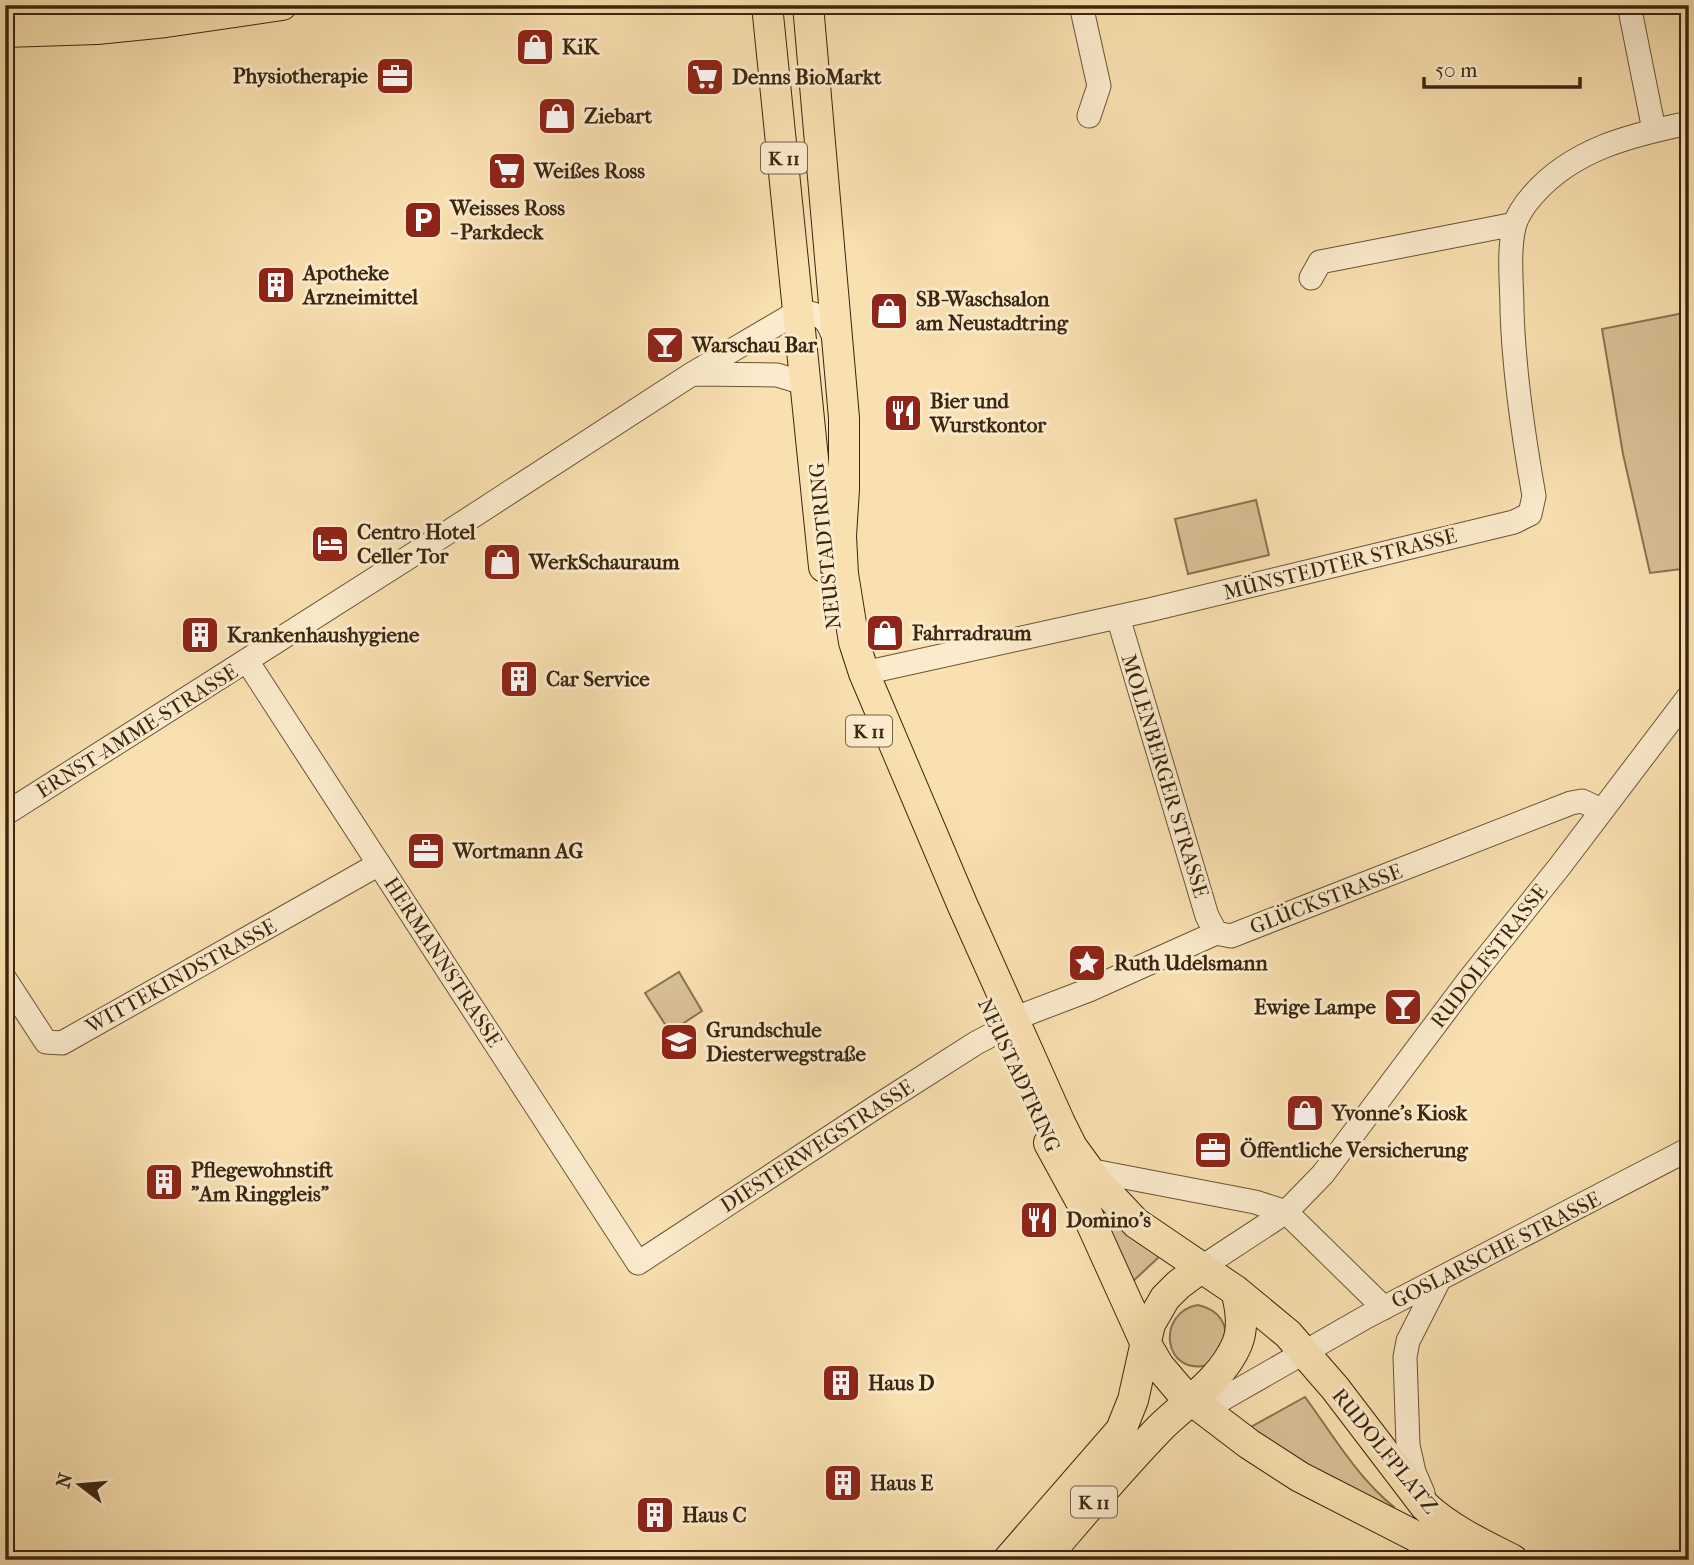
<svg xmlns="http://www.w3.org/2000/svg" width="1694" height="1565" font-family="'IM FELL French Canon',serif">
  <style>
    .green { fill: #d9c095; stroke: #8a7352; stroke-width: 2 }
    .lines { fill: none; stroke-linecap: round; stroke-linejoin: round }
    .minor-casing { stroke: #6a5437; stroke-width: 25 }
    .major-casing { stroke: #3b260f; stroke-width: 32 }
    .minor { stroke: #fbebcc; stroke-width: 23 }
    .major { stroke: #f9e0b0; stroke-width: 30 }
    .labels { text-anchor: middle; stroke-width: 6; stroke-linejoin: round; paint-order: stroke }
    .shield { fill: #fbebcc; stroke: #756148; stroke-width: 2 }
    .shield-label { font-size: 19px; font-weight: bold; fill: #3b260f }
    .poi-label { font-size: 21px; font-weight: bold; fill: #3b260f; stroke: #fbebcc; text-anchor: start }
    .street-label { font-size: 21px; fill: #3b260f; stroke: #fbebcc }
  </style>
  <rect width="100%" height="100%" fill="#f9e0b0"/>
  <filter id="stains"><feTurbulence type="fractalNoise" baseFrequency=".00286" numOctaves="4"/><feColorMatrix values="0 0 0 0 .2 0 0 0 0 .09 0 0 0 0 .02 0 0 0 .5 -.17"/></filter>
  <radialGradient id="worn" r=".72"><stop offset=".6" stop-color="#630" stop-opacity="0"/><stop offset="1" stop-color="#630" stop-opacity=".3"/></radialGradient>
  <path class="green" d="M1689,312v256l-39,5 -27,-119 -21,-125z
    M1256,500l13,55 -81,19 -13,-55z
    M679,972l23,39 -32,21 -25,-39z
    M1107,1211l53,45 -31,29 -30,-70z
    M1198,1305c16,4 26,12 28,29l-17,31c-47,12 -53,-53 -11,-60z
    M1305,1397c28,38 52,80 89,110l-2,5 -45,-23 -98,-61z"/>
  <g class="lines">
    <defs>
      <path id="minor" d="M1081,5l18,81 -10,30
        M1629,5l25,125
        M1311,278l9,-16 195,-38
        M692,374l85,1 30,9
        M1118,617l89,299 9,17
        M247,661l391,602 241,-158 97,-62 21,-11
        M864,673l285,-63 365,-88 16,-8 4,-18c-11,-62 -20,-122 -22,-185 0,-27 -4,-57 2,-84 3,-12 11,-23 19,-32 40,-46 98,-60 156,-72
        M5,814l445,-283 242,-157 107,-63c24,3 29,8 36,30
        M5,979l41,63 16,1 317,-179
        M1013,1019l76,-29 127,-57 15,3 340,-133 11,-2 19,9
        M1088,1170l167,32 31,10 98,96
        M1202,1267l84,-55 37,-38 145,-193 92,-115 129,-170
        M1189,1400l25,4 152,-87 323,-168
        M1423,1493l-9,-21 -6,-27 -3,-88 3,-16 31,-61"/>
      <path id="major" d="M767,5l57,562
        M808,5l36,413v71l-3,47 2,38 11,68 10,31 98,231 98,219 12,24 27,37 37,39 100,68 52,43 47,54 90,118c26,24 57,38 88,54
        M5,12l72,-7
        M5,32l92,-3 69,-7 116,-17
        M1049,1143l34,62 62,137 14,24 23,27 67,51 51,33 162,83
        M1008,1560l113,-130 12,-30 17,-76 15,-26 13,-13 24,-18
        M1043,1560c39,-45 77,-91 118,-133 26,-25 62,-49 76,-83 7,-17 4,-35 -1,-53"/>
    </defs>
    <use href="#minor" class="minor-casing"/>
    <use href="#major" class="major-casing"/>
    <use href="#minor" class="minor"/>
    <use href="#major" class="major"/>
  </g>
  <defs>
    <symbol id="shop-square" viewBox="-11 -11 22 22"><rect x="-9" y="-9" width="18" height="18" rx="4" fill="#8f2418" stroke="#fbebcc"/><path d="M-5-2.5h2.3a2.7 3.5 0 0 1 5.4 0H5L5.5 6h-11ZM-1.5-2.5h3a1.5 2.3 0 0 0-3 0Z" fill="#fff"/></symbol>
    <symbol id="office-square" viewBox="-11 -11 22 22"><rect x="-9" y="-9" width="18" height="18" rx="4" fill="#8f2418" stroke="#fbebcc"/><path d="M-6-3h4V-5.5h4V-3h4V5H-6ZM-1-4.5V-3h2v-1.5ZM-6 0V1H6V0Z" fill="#fff"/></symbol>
    <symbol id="supermarket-square" viewBox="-11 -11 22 22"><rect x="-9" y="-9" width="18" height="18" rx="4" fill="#8f2418" stroke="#fbebcc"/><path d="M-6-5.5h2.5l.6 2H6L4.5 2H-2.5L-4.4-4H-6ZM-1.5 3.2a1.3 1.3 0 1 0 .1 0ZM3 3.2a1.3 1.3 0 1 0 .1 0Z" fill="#fff"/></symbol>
    <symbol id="parking-square" viewBox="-11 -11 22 22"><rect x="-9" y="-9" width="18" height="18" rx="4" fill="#8f2418" stroke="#fbebcc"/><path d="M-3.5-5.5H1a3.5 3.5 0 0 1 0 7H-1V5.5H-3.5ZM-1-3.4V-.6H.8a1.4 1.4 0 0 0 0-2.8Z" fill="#fff"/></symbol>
    <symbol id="building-square" viewBox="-11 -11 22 22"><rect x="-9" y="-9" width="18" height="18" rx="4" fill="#8f2418" stroke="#fbebcc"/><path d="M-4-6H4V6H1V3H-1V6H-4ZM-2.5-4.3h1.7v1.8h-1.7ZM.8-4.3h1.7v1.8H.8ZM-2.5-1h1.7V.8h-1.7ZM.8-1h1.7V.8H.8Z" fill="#fff"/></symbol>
    <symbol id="bar-square" viewBox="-11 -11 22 22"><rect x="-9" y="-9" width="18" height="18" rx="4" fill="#8f2418" stroke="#fbebcc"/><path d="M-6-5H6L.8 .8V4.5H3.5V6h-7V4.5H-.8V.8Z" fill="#fff"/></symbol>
    <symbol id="restaurant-square" viewBox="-11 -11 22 22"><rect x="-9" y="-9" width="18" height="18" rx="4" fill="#8f2418" stroke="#fbebcc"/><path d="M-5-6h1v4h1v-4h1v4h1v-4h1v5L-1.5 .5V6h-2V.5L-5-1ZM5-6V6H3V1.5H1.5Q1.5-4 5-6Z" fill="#fff"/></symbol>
    <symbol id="hotel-square" viewBox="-11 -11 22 22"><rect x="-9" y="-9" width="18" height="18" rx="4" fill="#8f2418" stroke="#fbebcc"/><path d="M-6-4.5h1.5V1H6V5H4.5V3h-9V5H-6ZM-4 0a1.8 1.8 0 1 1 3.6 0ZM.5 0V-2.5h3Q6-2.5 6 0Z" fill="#fff"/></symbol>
    <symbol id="sight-square" viewBox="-11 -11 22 22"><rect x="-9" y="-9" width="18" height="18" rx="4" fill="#8f2418" stroke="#fbebcc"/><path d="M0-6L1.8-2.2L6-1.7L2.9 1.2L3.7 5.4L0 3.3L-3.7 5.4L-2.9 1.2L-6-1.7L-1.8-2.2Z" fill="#fff"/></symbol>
    <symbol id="school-square" viewBox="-11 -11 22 22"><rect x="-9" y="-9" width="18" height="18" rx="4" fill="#8f2418" stroke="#fbebcc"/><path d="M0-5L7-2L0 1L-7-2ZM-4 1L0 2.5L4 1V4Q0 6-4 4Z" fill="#fff"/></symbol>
  </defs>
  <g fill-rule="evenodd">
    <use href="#shop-square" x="513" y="25" width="44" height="44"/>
    <use href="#office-square" x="373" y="54" width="44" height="44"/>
    <use href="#supermarket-square" x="683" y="55" width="44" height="44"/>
    <use href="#shop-square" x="535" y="94" width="44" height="44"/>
    <use href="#supermarket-square" x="485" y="149" width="44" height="44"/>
    <use href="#parking-square" x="401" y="198" width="44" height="44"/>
    <use href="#building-square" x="254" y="263" width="44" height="44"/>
    <use href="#shop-square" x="867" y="289" width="44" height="44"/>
    <use href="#bar-square" x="643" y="323" width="44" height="44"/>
    <use href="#restaurant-square" x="881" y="391" width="44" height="44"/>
    <use href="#hotel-square" x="308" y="522" width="44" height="44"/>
    <use href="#shop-square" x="480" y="540" width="44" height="44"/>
    <use href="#shop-square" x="863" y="611" width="44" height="44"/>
    <use href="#building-square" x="178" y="613" width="44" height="44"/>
    <use href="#building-square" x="497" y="657" width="44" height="44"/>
    <use href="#office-square" x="404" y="829" width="44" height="44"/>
    <use href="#sight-square" x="1065" y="941" width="44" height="44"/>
    <use href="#bar-square" x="1381" y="985" width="44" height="44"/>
    <use href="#school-square" x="657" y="1020" width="44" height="44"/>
    <use href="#shop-square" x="1283" y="1091" width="44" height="44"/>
    <use href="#office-square" x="1191" y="1128" width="44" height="44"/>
    <use href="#building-square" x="142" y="1160" width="44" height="44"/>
    <use href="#restaurant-square" x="1017" y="1198" width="44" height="44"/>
    <use href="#building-square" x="819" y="1361" width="44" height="44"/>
    <use href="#building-square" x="821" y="1461" width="44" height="44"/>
    <use href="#building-square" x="633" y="1493" width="44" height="44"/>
  </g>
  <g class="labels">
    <g class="shield">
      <rect x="761" y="142.5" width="46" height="31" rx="5"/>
      <rect x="846" y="715.5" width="46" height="31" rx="5"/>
      <rect x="1071" y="1486.5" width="46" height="31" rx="5"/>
    </g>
    <g class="shield-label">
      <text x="784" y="165">K 11</text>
      <text x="869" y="738">K 11</text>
      <text x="1094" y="1509">K 11</text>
    </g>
    <g class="poi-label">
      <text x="562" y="54">KiK</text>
      <text x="368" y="83" text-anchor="end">Physiotherapie</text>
      <text x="732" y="84">Denns BioMarkt</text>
      <text x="584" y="123">Ziebart</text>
      <text x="534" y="178">Weißes Ross</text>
      <text x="450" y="215">Weisses Ross<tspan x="450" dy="24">- Parkdeck</tspan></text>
      <text x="303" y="280">Apotheke<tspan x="303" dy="24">Arzneimittel</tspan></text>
      <text x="916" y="306">SB-Waschsalon<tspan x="916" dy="24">am Neustadtring</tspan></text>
      <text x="692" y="352">Warschau Bar</text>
      <text x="930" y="408">Bier und<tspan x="930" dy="24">Wurstkontor</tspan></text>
      <text x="357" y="539">Centro Hotel<tspan x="357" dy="24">Celler Tor</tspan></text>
      <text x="529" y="569">WerkSchauraum</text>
      <text x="912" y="640">Fahrradraum</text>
      <text x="227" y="642">Krankenhaushygiene</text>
      <text x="546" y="686">Car Service</text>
      <text x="453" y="858">Wortmann AG</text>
      <text x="1114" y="970">Ruth Udelsmann</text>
      <text x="1376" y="1014" text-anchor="end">Ewige Lampe</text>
      <text x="706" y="1037">Grundschule<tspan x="706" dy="24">Diesterwegstraße</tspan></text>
      <text x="1332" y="1120">Yvonne's Kiosk</text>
      <text x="1240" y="1157">Öffentliche Versicherung</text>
      <text x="191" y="1177">Pflegewohnstift<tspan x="191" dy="24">"Am Ringgleis"</tspan></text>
      <text x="1066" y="1227">Domino's</text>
      <text x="868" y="1390">Haus D</text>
      <text x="870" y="1490">Haus E</text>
      <text x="682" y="1522">Haus C</text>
    </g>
    <g class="street-label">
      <text transform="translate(825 546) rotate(-96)" y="7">NEUSTADTRING</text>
      <text transform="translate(1340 564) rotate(-14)" y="7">MÜNSTEDTER STRASSE</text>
      <text transform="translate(137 731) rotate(-32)" y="7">ERNST-AMME-STRASSE</text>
      <text transform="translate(1165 776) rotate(73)" y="7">MOLENBERGER STRASSE</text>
      <text transform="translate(1326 899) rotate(-21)" y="7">GLÜCKSTRASSE</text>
      <text transform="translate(1489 956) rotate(-52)" y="7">RUDOLFSTRASSE</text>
      <text transform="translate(443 962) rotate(57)" y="7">HERMANNSTRASSE</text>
      <text transform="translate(181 976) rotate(-29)" y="7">WITTEKINDSTRASSE</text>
      <text transform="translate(1019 1075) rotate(65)" y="7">NEUSTADTRING</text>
      <text transform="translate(817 1146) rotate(-33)" y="7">DIESTERWEGSTRASSE</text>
      <text transform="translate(1496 1250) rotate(-27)" y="7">GOSLARSCHE STRASSE</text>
      <text transform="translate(1385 1451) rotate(51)" y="7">RUDOLFPLATZ</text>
    </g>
  </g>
  <rect width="1694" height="1565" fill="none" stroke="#f9e0b0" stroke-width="28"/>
  <rect x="7" y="7" width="1680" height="1551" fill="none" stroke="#3b260f" stroke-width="3.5"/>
  <rect x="14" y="14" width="1666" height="1537" fill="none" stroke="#3b260f" stroke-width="2"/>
  <g transform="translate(80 1485) rotate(286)" stroke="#fbebcc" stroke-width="5" paint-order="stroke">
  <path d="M0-5L12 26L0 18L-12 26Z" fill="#3b260f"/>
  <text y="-10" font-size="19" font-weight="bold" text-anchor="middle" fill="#3b260f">N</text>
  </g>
  <path d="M1424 77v10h156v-10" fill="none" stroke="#3b260f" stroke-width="3.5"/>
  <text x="1435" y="77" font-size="21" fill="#3b260f" stroke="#fbebcc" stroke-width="5" paint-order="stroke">50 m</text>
  <rect width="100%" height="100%" filter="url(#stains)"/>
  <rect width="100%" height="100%" fill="url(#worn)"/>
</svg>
